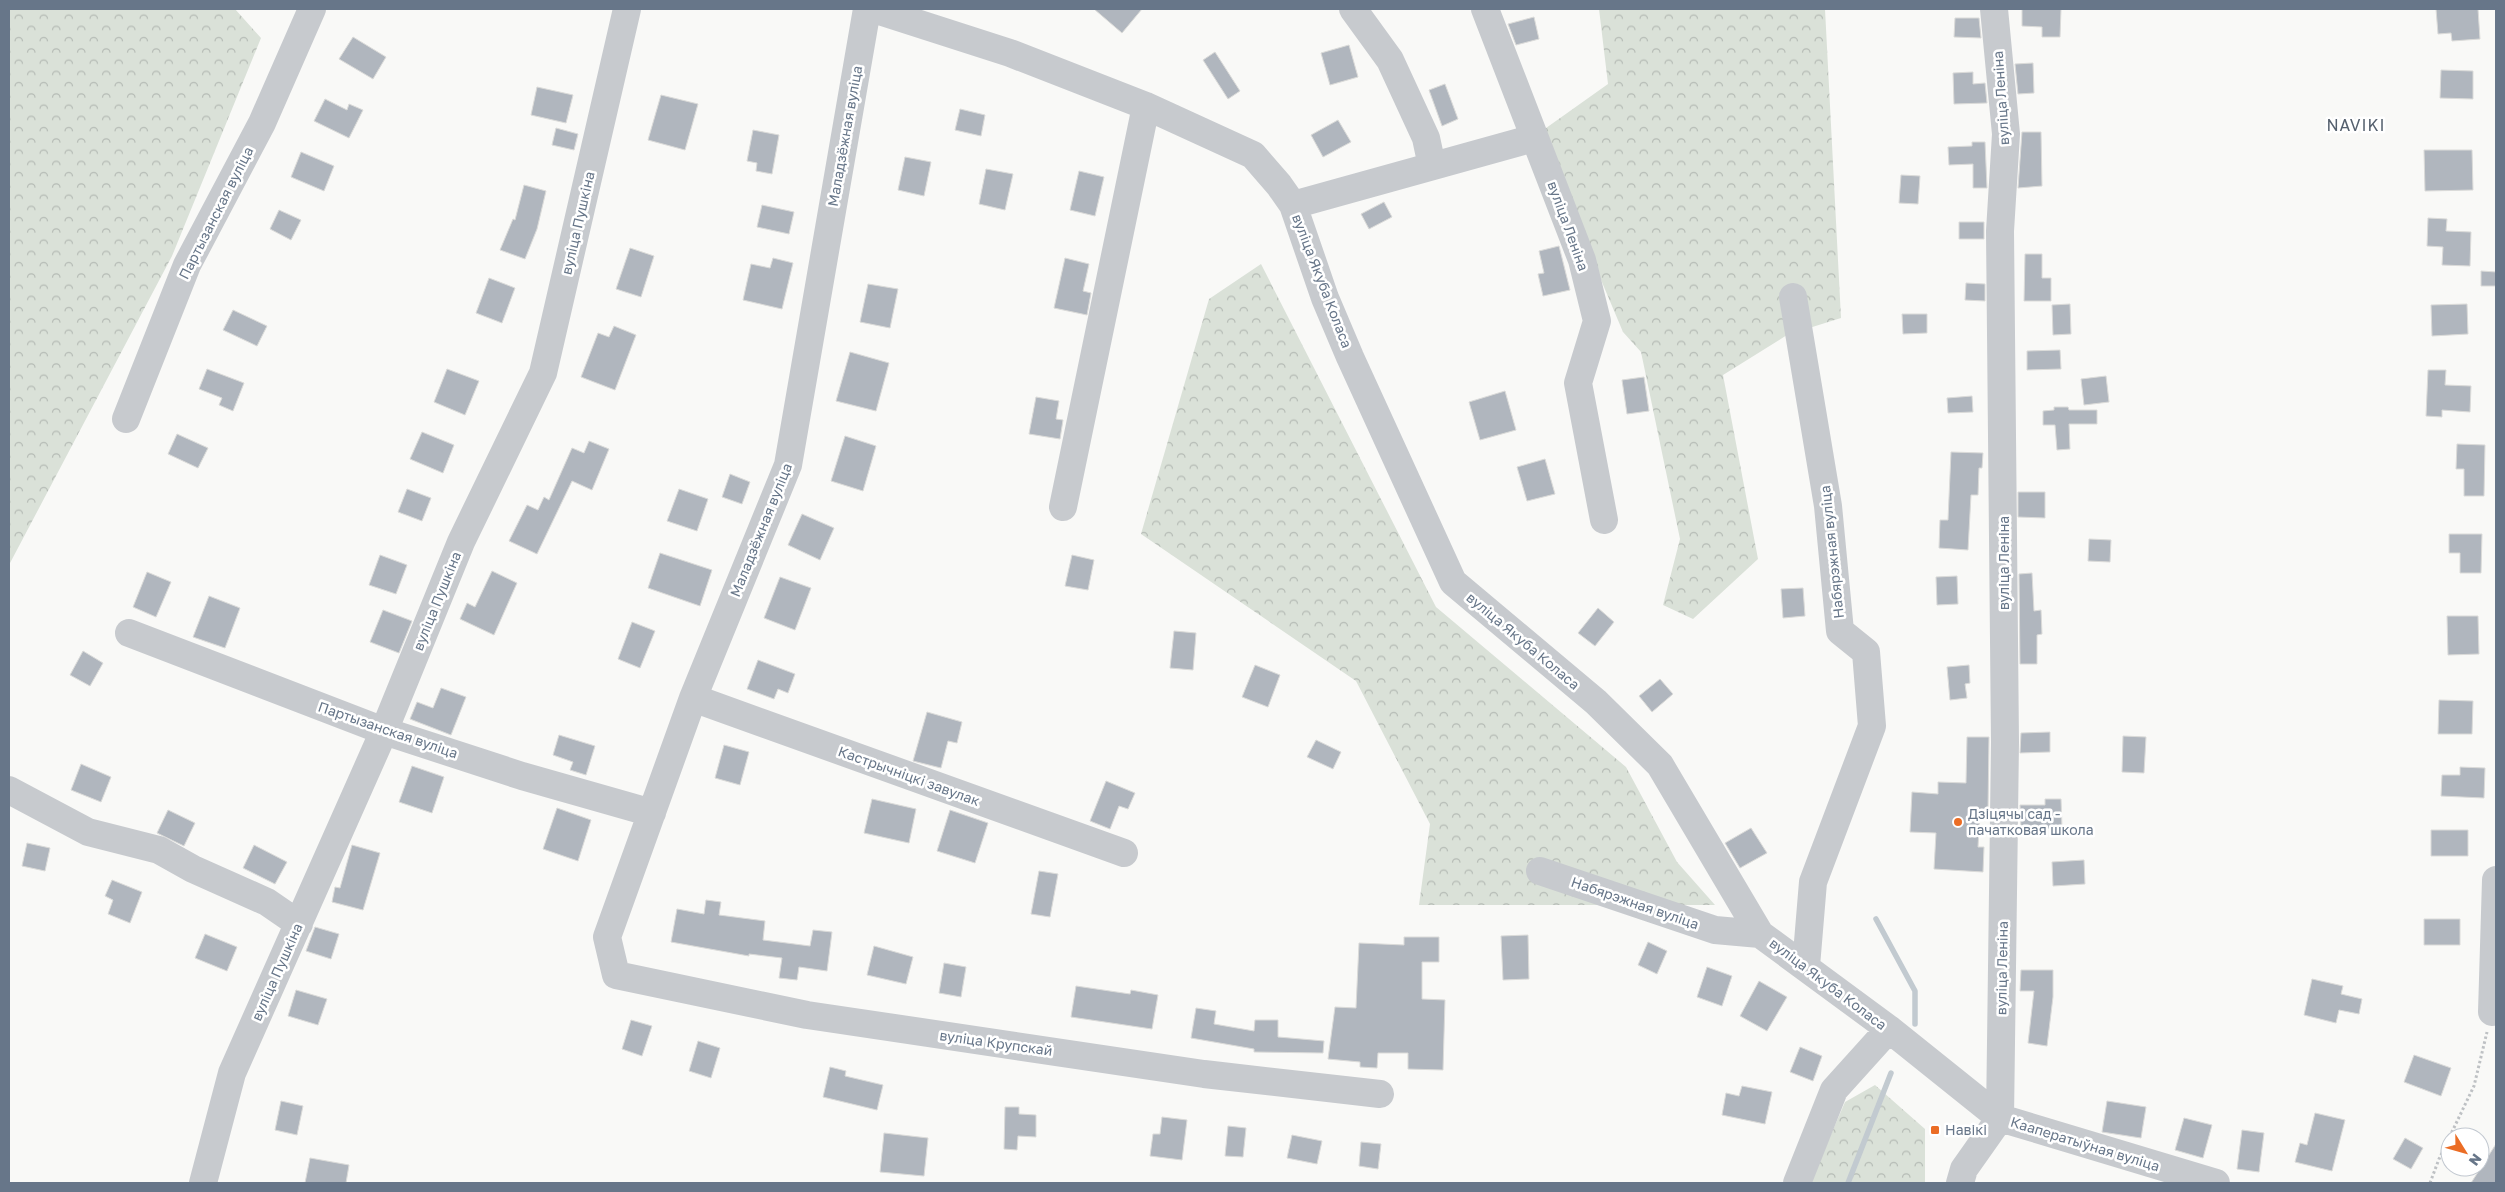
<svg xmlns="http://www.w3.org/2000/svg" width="2505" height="1192" font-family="'Golos Text',sans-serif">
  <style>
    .forest { fill: url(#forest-crowns) }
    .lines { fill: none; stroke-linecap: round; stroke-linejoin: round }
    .stream { stroke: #c2cad0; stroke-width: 5.5 }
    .building { fill: #b0b6be; stroke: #dbdbd9 }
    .path { stroke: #bec1c4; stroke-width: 3; stroke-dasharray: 2.5 2.5; stroke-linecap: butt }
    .minor { stroke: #c7cace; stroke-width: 28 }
    .poi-dot { fill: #eb6d25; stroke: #fff; stroke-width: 2 }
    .labels { text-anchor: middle; stroke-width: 5; stroke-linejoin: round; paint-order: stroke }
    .street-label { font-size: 14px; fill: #677689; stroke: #fff }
    .poi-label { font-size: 14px; fill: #677689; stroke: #fff; text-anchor: start }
    .quarter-label { font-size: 16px; letter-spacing: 1px; fill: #55606e; stroke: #fff }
  </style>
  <defs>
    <pattern id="forest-crowns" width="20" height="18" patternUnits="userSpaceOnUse" patternTransform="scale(1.25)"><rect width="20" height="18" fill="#dae1d8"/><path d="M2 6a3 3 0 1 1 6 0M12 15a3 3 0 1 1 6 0" fill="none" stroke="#b5bbb5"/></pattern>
  </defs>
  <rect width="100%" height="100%" fill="#f9f9f7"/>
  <path class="forest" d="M9,9h226l26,29 -89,218 -163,309z
    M1599,9h226l16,309 -54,17 -64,40 35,184 -65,60 -30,-14 17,-66 -39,-187 -18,-20 -84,-199 69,-49z
    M1261,264l175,343 190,160 51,95 38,43h-296l11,-81 -74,-143 -215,-147 68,-235z
    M1875,1085l50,44v54h-115l35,-81z"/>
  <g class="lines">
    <path class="stream" d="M1876,919l39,72v33
      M1848,1183l43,-110"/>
  </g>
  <path class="building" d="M1094,9h48l-20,24z
    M2022,9h39l-1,28h-18v-10l-20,-1z
    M2436,9h42l2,30 -28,2 -1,-8 -13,1z
    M1534,17l5,22 -23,6 -8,-21z
    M1955,18h24l2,20 -27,-1z
    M353,37l33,20 -13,22 -34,-20z
    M1349,45l9,32 -28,8 -9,-32z
    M1215,52l25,39 -12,8 -25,-39z
    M2033,63l1,30 -16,1 -3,-30z
    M2441,70l32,1v28l-33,-1z
    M1973,72v12l12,-1 2,20 -33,1 -1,-31z
    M1445,84l13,35 -16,7 -13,-36z
    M537,87l36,8 -7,28 -35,-8z
    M661,95l37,9 -13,46 -37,-10z
    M325,99l22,11 2,-6 14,6 -14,28 -35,-17z
    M960,109l25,6 -4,21 -26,-6z
    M1338,120l13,22 -28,15 -12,-22z
    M556,128l22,6 -4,16 -22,-5z
    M753,130l26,5 -7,39 -16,-3 1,-8 -10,-2z
    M2022,132h19l1,54 -24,2z
    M1972,142h13l2,46h-14v-24l-24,1 -1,-18 24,-1z
    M2424,150h48l1,40 -48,1z
    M301,152l33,14 -10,25 -33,-14z
    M905,157l26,5 -7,34 -26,-6z
    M986,169l27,5 -8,36 -26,-6z
    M1079,171l25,6 -9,39 -25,-6z
    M1901,175l19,1 -2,28 -19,-1z
    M524,185l22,6 -9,38 -12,30 -25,-9 13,-31 2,1z
    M1384,202l8,15 -23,12 -8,-15z
    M762,205l32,7 -5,22 -32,-7z
    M279,210l22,10 -10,20 -21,-11z
    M2428,218l19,1 -1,12 25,1 -1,34 -28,-1 1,-18 -16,-1z
    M1959,222h25v17h-25z
    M1559,246l11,44 -27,6 -5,-22 6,-1 -5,-22z
    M630,248l24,8 -13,41 -25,-8z
    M2025,254h17v24h9v23h-27z
    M773,258l20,5 -11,46 -39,-9 8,-36 19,4z
    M1065,258l24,6 -6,27 8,2 -4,22 -33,-7z
    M2481,271l15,1v14h-15z
    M489,278l26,10 -13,35 -26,-10z
    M1966,283l19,1v17l-20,-1z
    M868,284l30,5 -8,39 -30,-6z
    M2070,304l1,30 -18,1 -1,-30z
    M2467,304l1,30 -36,2 -1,-31z
    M233,310l34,16 -10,20 -34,-16z
    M1902,314h25v19l-24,1z
    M614,326l22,9 -21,55 -34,-13 17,-44 11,4z
    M2060,350l1,19 -34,1v-19z
    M850,352l39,11 -13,48 -40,-10z
    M207,369l37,14 -11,28 -14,-6 3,-7 -23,-9z
    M447,369l32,12 -14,34 -31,-13z
    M2428,370h18l-1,15 26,1 -1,26 -28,-2v7l-16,-1z
    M2106,376l3,26 -25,3 -3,-26z
    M1644,377l5,34 -22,3 -5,-34z
    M1505,391l11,39 -36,10 -11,-38z
    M1972,396l1,16 -25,1 -1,-15z
    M1036,397l23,4 -3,18 7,1 -3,19 -31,-5z
    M2054,407h14l1,3h28v14h-28l1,25 -13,1 -2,-25h-12v-14l11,-1z
    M422,432l32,13 -11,28 -33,-14z
    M177,434l31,14 -10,20 -30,-14z
    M845,436l31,10 -13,45 -32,-10z
    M589,441l20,8 -17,41 -20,-9 -35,73 -28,-13 18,-36 11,5 6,-13 5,3 23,-52 12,5z
    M2457,444l28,1 -1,51h-20v-27h-8z
    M1951,452l32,1 -1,15h-3l-1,27h-7l-3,55 -29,-2 1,-28h8z
    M1545,459l10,35 -28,7 -10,-34z
    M730,474l20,8 -8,22 -20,-7z
    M407,489l24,9 -9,23 -24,-9z
    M679,489l29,10 -11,32 -30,-10z
    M2018,492h27v26l-27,-1z
    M802,514l32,14 -14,32 -32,-15z
    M2449,534h33l-1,39h-21v-20h-11z
    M2089,539l22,1 -1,22 -22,-1z
    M660,553l52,17 -12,36 -52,-18z
    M380,555l27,10 -11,29 -27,-9z
    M1072,555l22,5 -6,30 -23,-4z
    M492,571l25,12 -23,52 -34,-16 7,-16 8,4z
    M147,572l24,10 -15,35 -23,-10z
    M2032,573l2,38 7,-1 1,24 -5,1v29h-17l-1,-90z
    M1957,576l1,28 -21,1 -1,-28z
    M780,577l31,11 -16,42 -31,-12z
    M1803,588l2,28 -22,2 -2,-29z
    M209,596l31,12 -15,40 -32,-11z
    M1598,608l16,14 -19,24 -17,-13z
    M383,610l29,11 -13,32 -29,-11z
    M2447,616h31l1,38 -31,1z
    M632,622l23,9 -15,37 -22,-9z
    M1174,631l22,2 -3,37 -23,-2z
    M83,651l20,12 -13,23 -20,-11z
    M758,660l37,14 -7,19 -10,-4 -4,10 -27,-10z
    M1255,665l25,10 -12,32 -26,-10z
    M1969,665l1,18 -5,1 2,14 -17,2 -3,-33z
    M1660,679l13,15 -21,18 -13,-16z
    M441,688l25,9 -15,38 -41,-16 7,-17 16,6z
    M2439,700l34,1 -1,33h-34z
    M927,712l35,10 -5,21 -9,-2 -7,27 -28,-7z
    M2050,732v20l-30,1 1,-20z
    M559,735l36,11 -9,29 -16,-5 3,-8 -20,-7z
    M2123,736l23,1 -2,36 -22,-1z
    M1967,737h22l-1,74h-8l-2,36h6l-1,25 -49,-3 2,-36 -26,-1 2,-40 26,2v-12l28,1z
    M1316,740l25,12 -8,17 -26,-12z
    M724,745l25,7 -9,33 -25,-7z
    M81,764l30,13 -10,25 -30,-12z
    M412,766l32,11 -12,36 -33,-11z
    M2460,767l25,1 -1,30 -43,-2 1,-21h18z
    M1106,781l29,12 -7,16 -9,-3 -9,23 -20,-8z
    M872,799l44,10 -7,34 -45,-10z
    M2045,799h16l1,29 -41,1 -1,-24h25z
    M557,808l34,12 -13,41 -35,-12z
    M168,810l27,13 -11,23 -27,-13z
    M950,810l38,13 -13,40 -38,-12z
    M1751,828l16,25 -27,15 -15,-25z
    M2431,830h37v26h-37z
    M27,843l23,5 -5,23 -23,-5z
    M254,845l33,17 -12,22 -32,-16z
    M352,845l28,8 -17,57 -31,-8 3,-15 5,1z
    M2084,860l1,24 -32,2 -1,-24z
    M1039,871l19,3 -8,43 -19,-3z
    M112,880l30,12 -12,31 -22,-9 5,-14 -8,-4z
    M706,900l15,2 -2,13 46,6 -2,19 47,6 3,-16 19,2 -5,39 -28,-4 -2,13 -18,-2 3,-20 -33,-4v2l-78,-14 6,-33 27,5z
    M2424,919h36v26h-36z
    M315,927l24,7 -8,25 -25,-8z
    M205,934l32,13 -10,24 -32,-13z
    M1528,935l1,44 -26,1 -2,-44z
    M1404,937h35v25h-17v37l23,1 -2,70 -35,-1v-16h-30l-1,15 -17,-1v-5l-32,-3 7,-52 21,1 3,-65 45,2z
    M1648,942l19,9 -10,23 -19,-9z
    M874,946l39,11 -7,27 -39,-9z
    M944,963l22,4 -5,30 -22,-4z
    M1707,967l25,9 -10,30 -25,-9z
    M2021,970h32v27l-6,49 -19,-3 6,-52h-14z
    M2312,979l31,7 -2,8 21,5 -3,15 -20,-4 -3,13 -32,-8z
    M1759,981l28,16 -20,34 -27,-15z
    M1076,986l54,8 1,-4 27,5 -6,34 -81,-12z
    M296,990l31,9 -9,26 -30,-9z
    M1196,1008l20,3 -2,13 40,7 1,-11h23v17l46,4 -1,12 -69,-1v-3l-63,-11z
    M631,1020l21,6 -10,30 -20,-7z
    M698,1041l22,7 -9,30 -22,-7z
    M1800,1047l22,9 -9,25 -23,-9z
    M2414,1055l37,13 -10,28 -37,-14z
    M830,1067l16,4 -1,5 38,9 -6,25 -54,-13z
    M1742,1086l30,6 -7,32 -43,-9 4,-22 13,3z
    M281,1101l22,5 -6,29 -22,-5z
    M2107,1101l39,6 -5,31 -39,-6z
    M1005,1107h14v7l17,1v22l-18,-1 -1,14 -13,-1z
    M2315,1113l30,7 -13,51 -37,-9 5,-19 7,2z
    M1162,1117l25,3 -5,40 -32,-4 3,-22h7z
    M2184,1118l28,7 -9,33 -28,-8z
    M1228,1126l18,2 -3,29 -18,-1z
    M2242,1130l22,3 -5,39 -22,-3z
    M884,1133l44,5 -4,38 -44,-4z
    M1292,1135l30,6 -5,23 -30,-6z
    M2405,1138l18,10 -12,21 -18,-10z
    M1361,1142l20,2 -3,25 -19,-3z
    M2496,1144v39h-25z
    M310,1158l39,7 -3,18h-41z"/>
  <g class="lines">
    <path class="path" d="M2430,1183l9,-24 35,-73 13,-54"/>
    <path class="minor" d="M867,9l-79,456 -95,233 -86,239 9,38 191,40 397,59 176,20
      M873,9l137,44 136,53 107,49 26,30 14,20 32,93 25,59 103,225 143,120 64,63 100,169 129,95 111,89 216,65
      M1353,9l37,51 36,78 6,28
      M1485,9l97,251 15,61 -19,62 26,137
      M1994,9l12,125 -6,97 5,511 -5,376
      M1293,205l241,-67
      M1793,297l35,209 12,125 26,21 6,74 -59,156 -7,84
      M126,419l61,-154 75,-142 50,-114
      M1063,507l83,-401
      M129,633l255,98 138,45 130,37
      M693,698l431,155
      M9,790l79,42 71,18 34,19 74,33 32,22
      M1540,871l175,59 45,4
      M2492,1012l4,-132
      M203,1183l29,-110 152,-342 77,-189 82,-169 84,-364
      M1797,1183l37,-93 55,-61
      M1960,1183l4,-14 36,-51"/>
  </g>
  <g class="poi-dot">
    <circle cx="1958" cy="822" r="5"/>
    <rect x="1930" y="1125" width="10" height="10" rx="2.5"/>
  </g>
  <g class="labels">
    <g class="street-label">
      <text transform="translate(2001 98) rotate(-94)" y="5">вуліца Леніна</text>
      <text transform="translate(845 136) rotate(-80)" y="5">Маладзёжная вуліца</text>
      <text transform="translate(216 213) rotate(-63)" y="5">Партызанская вуліца</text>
      <text transform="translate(578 223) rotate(-77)" y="5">вуліца Пушкіна</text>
      <text transform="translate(1568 226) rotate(70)" y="5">вуліца Леніна</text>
      <text transform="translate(1322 281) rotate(69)" y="5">вуліца Якуба Коласа</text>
      <text transform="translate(761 530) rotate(-68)" y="5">Маладзёжная вуліца</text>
      <text transform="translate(1832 552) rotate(-96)" y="5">Набярэжная вуліца</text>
      <text transform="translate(2004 563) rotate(-90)" y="5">вуліца Леніна</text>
      <text transform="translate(437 601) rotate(-68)" y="5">вуліца Пушкіна</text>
      <text transform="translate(1523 641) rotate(40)" y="5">вуліца Якуба Коласа</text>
      <text transform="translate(388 730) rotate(19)" y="5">Партызанская вуліца</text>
      <text transform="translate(909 776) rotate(20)" y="5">Кастрычніцкі завулак</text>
      <text transform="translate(1635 903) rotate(19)" y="5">Набярэжная вуліца</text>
      <text transform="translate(2002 968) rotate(-89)" y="5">вуліца Леніна</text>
      <text transform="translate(277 972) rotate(-66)" y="5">вуліца Пушкіна</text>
      <text transform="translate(1828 984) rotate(37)" y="5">вуліца Якуба Коласа</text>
      <text transform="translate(996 1043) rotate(8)" y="5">вуліца Крупскай</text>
      <text transform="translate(2085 1144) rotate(17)" y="5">Кааператыўная вуліца</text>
    </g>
    <g class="poi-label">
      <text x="1968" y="819">Дзіцячы сад -<tspan x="1968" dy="16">пачатковая школа</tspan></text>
      <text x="1945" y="1135">Навікі</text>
    </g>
    <g class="quarter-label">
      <text x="2356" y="131">NAVIKI</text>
    </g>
  </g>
  <rect width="2505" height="1192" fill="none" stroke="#677689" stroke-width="20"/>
  <g transform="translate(2465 1152) rotate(127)"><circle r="24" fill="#ffffff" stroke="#c2c8d0"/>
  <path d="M0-4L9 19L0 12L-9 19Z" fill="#eb6d25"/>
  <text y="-8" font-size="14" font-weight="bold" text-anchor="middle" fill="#677689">N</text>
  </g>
</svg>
